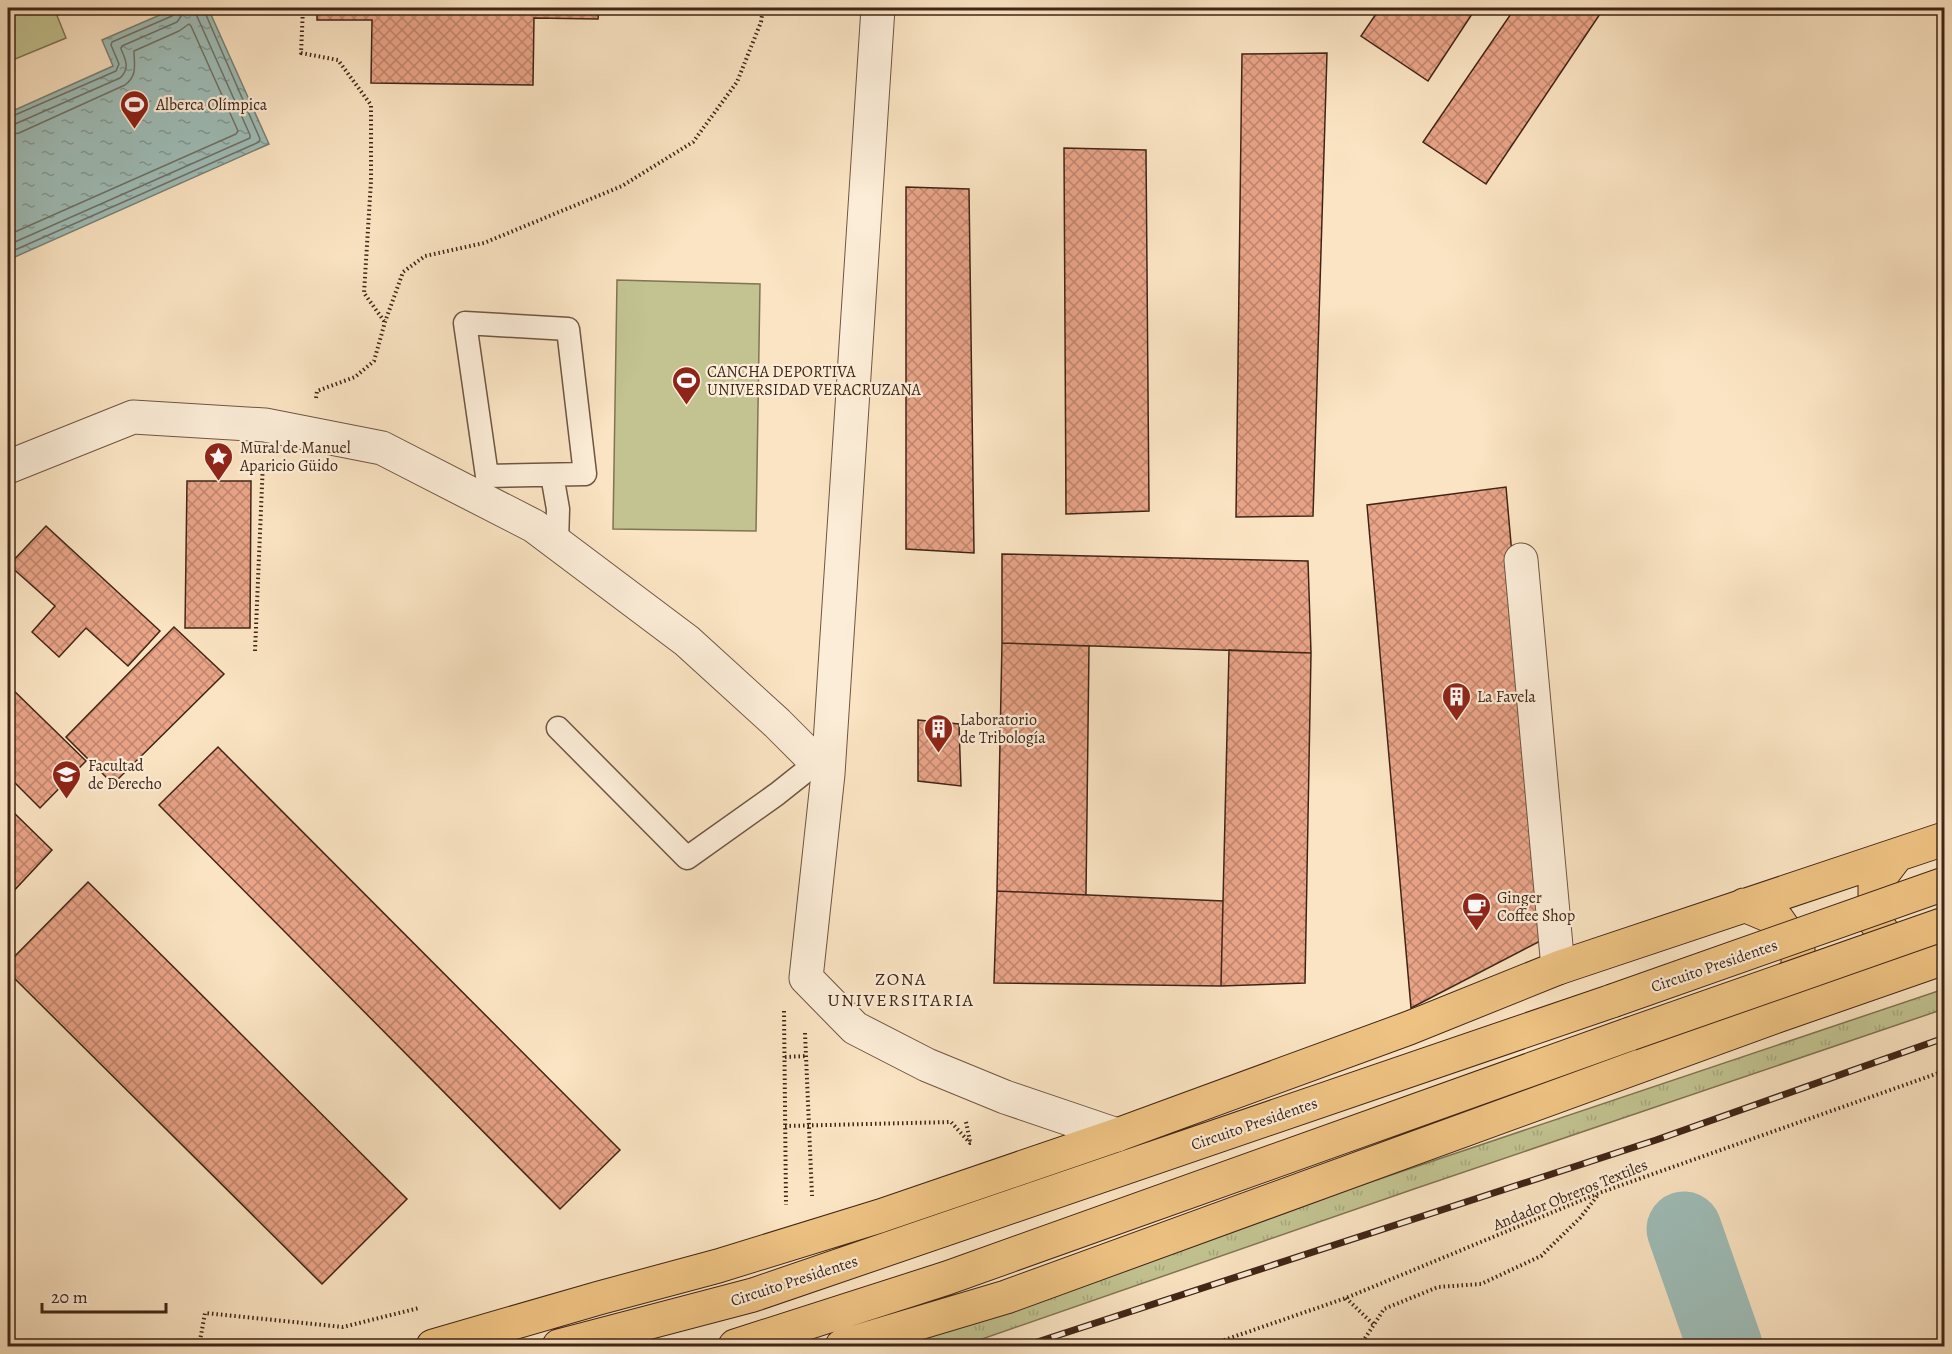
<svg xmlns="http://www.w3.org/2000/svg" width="1952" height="1354" font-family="Alegreya,serif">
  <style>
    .grass { fill: url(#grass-tufts); stroke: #817454; stroke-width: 1.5 }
    .garden { fill: #c2c391; stroke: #817454; stroke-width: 1.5 }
    .water { fill: url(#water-ripples); stroke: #798178; stroke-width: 1.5 }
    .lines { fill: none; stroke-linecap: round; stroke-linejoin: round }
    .shore { stroke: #707268; stroke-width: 1.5 }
    .river { stroke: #9fbeb9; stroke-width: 75 }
    .building { fill: url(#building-cross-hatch); stroke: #402517; stroke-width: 1.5 }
    .service-casing { stroke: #6f5542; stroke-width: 25 }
    .minor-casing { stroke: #6f5542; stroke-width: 35 }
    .primary-casing { stroke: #402517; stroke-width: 35 }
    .path { stroke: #402517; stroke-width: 4; stroke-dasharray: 1.5 3; stroke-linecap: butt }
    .service { stroke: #fcedd8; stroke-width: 22 }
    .minor { stroke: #fcedd8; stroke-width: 33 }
    .primary { stroke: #eec282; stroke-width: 33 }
    .rail-casing { stroke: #402517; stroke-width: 7 }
    .rail { stroke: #fcedd8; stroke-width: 4.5; stroke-dasharray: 14; stroke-linecap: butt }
    .primary-bridge-casing { stroke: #402517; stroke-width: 35; stroke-linecap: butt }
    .primary-bridge { stroke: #eec282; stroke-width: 33 }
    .labels { text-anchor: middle; stroke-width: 4.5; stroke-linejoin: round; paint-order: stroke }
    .poi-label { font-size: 16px; fill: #402517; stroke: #fcedd8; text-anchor: start }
    .street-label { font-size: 16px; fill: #402517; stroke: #fcedd8 }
    .neighbourhood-label { font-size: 18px; letter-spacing: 1.5px; fill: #402517; stroke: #fcedd8 }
  </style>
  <defs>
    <pattern id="grass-tufts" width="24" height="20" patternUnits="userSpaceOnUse" patternTransform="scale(1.5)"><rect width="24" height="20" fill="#c2c391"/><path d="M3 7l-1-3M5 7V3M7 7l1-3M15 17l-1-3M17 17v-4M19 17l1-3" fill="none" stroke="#a8a77c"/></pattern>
    <pattern id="water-ripples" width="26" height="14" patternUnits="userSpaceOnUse" patternTransform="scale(1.5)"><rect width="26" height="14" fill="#9fbeb9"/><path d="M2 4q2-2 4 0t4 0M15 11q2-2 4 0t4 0" fill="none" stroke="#839a95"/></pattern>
    <pattern id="building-cross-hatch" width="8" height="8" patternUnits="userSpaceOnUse" patternTransform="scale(1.5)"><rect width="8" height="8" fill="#eaa488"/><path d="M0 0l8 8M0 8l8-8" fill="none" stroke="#bf856e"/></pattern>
  </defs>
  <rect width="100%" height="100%" fill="#fbe4c3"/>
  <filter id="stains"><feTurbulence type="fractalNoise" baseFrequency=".00333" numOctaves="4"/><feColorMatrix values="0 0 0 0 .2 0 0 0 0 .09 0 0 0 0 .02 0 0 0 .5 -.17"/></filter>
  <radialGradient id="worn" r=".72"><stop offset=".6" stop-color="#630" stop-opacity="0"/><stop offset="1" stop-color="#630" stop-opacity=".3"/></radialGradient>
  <path class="grass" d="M1944,989v20l-530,180 -452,157h-79z"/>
  <path class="garden" d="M8,8h46l12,30 -58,24z
    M617,280l143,4 -4,247 -143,-2z"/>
  <path class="water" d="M176,8h32l61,136 -261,116v-147l105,-47 -11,-26z"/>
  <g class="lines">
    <path class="shore" d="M8,118l108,-47 3,-7 -8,-19 1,-3 60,-26 3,-4 1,-4
      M8,126l7,-2 105,-46c10,-9 6,-18 1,-29l1,-3 55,-24 5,-7 1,-7
      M8,135l11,-2 106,-48c13,-10 9,-20 9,-34l45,-20 10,-7 2,2 47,105 -2,3 -228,101
      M8,245l242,-107v-3l-54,-121 -1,-6
      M8,253l251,-111 1,-3 -57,-131"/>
    <path class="river" d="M1684,1229l41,117"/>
  </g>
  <path class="building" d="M317,8h282l-1,11 -64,-1 -1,67 -162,-2 1,-63h-55z
    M1380,8h96l-48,73 -67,-45z
    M1515,8h89l-118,176 -63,-42z
    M1327,53l-14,463 -77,1 6,-463z
    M1064,148l82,2 3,361 -83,3z
    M906,187l63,2 5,364 -68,-4z
    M187,481h64l-1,147h-65z
    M1506,487l40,451 -135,70 -44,-503z
    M46,526l114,105 -32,35 -42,-38 -27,29 -27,-25 23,-26 -46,-41z
    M1002,554l306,7 3,92 -309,-10z
    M8,612l4,16 -4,14z
    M174,627l50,47 -111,110 -47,-47z
    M1002,643l87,3 -3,249 -89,-4z
    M1229,650l82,3 -6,330 -84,3z
    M8,685l78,76 -46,47 -32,-32z
    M918,720l41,4 2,62 -43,-5z
    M218,747l402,403 -60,59 -401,-404z
    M8,807l44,43 -44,47z
    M88,882l319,317 -85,85 -314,-312v-9z
    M997,891l226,10 -2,85 -227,-3z"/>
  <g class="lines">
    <defs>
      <path id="service" d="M465,323l103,6 17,145 -98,2z
        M552,475l6,34 -1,34
        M558,728l129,130 90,-64 39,-31"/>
      <path id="minor" d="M878,8l-50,766 -22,204 49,50 72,37 78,32 112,38
        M8,467l125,-50 132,8 117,23 152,78 153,115 90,82 51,51
        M1521,560l37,408"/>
      <path id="primary" d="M1897,855l-22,29v37l21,30 16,6
        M1744,905l33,14 21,30v37l-10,14
        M433,1346l166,-48 119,-32 162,-50 237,-81 292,-107 149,-60 386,-129
        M559,1346l194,-51 859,-294
        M735,1346l212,-68 683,-244
        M842,1346l164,-49 771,-281 167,-58"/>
    </defs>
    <use href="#service" class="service-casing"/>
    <use href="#minor" class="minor-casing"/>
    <use href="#primary" class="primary-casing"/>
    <path class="path" d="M303,8l-2,45 37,7 33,45v76l-7,112 20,28
      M316,398l1,-7 38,-14 19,-16 11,-39 18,-50 22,-16 59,-13 138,-57 71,-44 44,-60 24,-60 2,-14
      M255,651l8,-189
      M784,1011l2,194
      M805,1033l7,163
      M785,1057l22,-1
      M966,1122l4,19
      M785,1126l166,-4 19,21 3,-1
      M1346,1298l28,27
      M199,1346l6,-33 138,14 76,-19
      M1207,1346l139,-48 253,-105 345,-122
      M1360,1346l24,-37 54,-22 43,-3 60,-28 39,-38 18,-23"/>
    <use href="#service" class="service"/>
    <use href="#minor" class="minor"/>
    <use href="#primary" class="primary"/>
    <defs>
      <path id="rail" d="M1025,1346l631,-206 288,-102"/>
    </defs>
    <use href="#rail" class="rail-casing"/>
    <use href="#rail" class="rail"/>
    <defs>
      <path id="primary-bridge" d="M1612,1001l332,-117
        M1630,1034l314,-110"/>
    </defs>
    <use href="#primary-bridge" class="primary-bridge-casing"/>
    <use href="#primary-bridge" class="primary-bridge"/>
  </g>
  <defs>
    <symbol id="stadium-pin" viewBox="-11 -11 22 30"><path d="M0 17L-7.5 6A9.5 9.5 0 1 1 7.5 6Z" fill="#8f2418" stroke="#fcedd8"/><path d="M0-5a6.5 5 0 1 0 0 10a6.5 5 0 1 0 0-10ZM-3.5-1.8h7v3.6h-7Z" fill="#fff"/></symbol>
    <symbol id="sight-pin" viewBox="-11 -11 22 30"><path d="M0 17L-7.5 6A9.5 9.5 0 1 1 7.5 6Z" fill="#8f2418" stroke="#fcedd8"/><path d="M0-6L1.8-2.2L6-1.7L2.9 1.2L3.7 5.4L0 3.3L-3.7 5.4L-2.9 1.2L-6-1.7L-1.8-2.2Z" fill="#fff"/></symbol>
    <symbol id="building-pin" viewBox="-11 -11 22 30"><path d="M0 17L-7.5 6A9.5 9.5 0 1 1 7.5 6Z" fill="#8f2418" stroke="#fcedd8"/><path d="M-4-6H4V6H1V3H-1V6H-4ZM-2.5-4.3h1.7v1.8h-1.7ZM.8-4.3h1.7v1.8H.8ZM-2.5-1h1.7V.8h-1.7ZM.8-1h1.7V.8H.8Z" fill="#fff"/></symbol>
    <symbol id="university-pin" viewBox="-11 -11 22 30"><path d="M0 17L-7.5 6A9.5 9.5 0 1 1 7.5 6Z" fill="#8f2418" stroke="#fcedd8"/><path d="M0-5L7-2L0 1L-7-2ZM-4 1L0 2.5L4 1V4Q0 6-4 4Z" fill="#fff"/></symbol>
    <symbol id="cafe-pin" viewBox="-11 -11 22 30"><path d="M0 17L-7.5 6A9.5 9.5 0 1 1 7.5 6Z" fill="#8f2418" stroke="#fcedd8"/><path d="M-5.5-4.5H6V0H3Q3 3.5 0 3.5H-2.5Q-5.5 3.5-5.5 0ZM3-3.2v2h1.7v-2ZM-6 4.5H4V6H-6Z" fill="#fff"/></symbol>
  </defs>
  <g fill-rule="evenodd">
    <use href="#stadium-pin" x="118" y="88" width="33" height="45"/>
    <use href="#stadium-pin" x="670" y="364" width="33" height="45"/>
    <use href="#sight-pin" x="202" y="440" width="33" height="45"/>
    <use href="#building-pin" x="1440" y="680" width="33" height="45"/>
    <use href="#building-pin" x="922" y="712" width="33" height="45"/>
    <use href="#university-pin" x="50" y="758" width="33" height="45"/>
    <use href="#cafe-pin" x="1460" y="890" width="33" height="45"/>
  </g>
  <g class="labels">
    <g class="poi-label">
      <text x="156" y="110">Alberca Olímpica</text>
      <text x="707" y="377">CANCHA DEPORTIVA<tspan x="707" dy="18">UNIVERSIDAD VERACRUZANA</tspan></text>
      <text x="240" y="453">Mural de Manuel<tspan x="240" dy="18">Aparicio Güido</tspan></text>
      <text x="1477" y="702">La Favela</text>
      <text x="960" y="725">Laboratorio<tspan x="960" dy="18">de Tribología</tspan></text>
      <text x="88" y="771">Facultad<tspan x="88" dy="18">de Derecho</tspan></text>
      <text x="1497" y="903">Ginger<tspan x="1497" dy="18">Coffee Shop</tspan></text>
    </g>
    <g class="street-label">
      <text transform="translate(1714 965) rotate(-19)" y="6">Circuito Presidentes</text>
      <text transform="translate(1254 1123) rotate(-19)" y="6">Circuito Presidentes</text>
      <text transform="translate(1570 1194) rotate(-22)" y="6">Andador Obreros Textiles</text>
      <text transform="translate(794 1280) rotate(-18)" y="6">Circuito Presidentes</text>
    </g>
    <g class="neighbourhood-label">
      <text x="901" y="985">ZONA<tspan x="901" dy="21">UNIVERSITARIA</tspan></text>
    </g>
  </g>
  <rect width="1952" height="1354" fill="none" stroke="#fbe4c3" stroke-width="30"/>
  <rect x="9" y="9" width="1934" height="1336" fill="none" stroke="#402517" stroke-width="3"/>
  <rect x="15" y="15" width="1922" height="1324" fill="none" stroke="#402517" stroke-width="1.5"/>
  <path d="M42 1303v9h124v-9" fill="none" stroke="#402517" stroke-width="3"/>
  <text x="51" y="1303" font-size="18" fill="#402517" stroke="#fcedd8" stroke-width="4.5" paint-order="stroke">20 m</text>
  <rect width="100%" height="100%" filter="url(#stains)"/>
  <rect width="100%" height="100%" fill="url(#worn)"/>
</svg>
